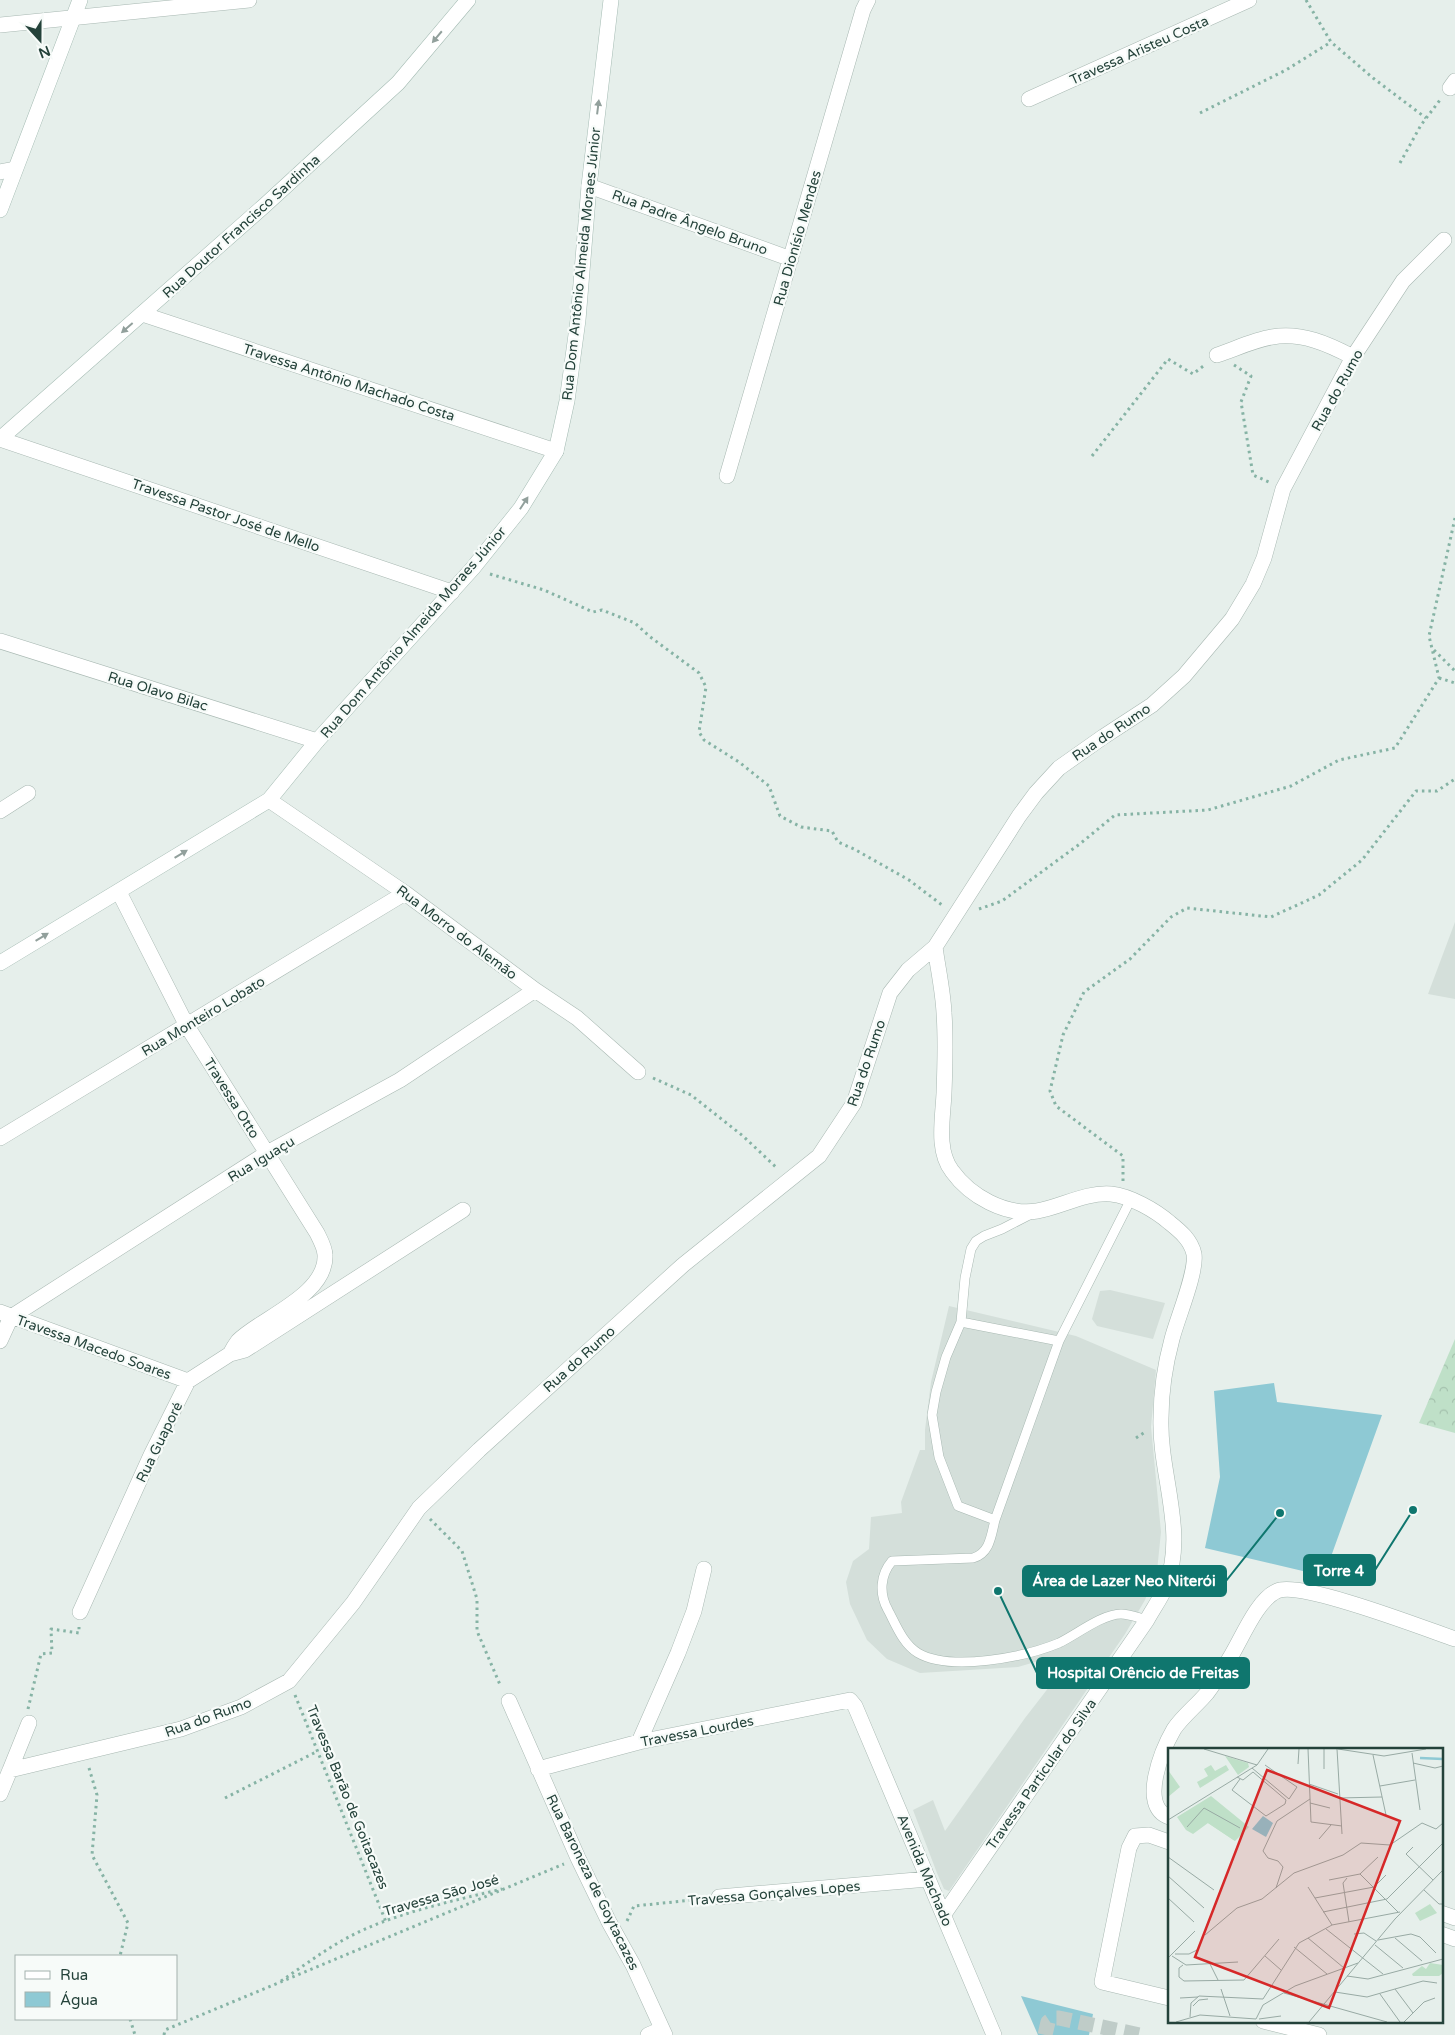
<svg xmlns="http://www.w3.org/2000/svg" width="1455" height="2035" font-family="'Varela Round',sans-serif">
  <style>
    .built { fill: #d4dfda }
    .forest { fill: url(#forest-crowns) }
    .water { fill: #8ec9d4 }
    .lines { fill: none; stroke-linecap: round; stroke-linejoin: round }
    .street-tunnel { stroke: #bfccc8; stroke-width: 15; stroke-dasharray: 15 8; stroke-linecap: butt }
    .lane-casing { stroke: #a8b8b2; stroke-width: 10 }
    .street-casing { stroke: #a8b8b2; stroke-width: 16 }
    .secondary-casing { stroke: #a4bbb3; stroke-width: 16 }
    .path { stroke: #86b3a5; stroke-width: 3; stroke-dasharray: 2.5 4; stroke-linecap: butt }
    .lane { stroke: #fff; stroke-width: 9 }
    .street { stroke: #fff; stroke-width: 15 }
    .secondary { stroke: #fff; stroke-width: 15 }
    .oneway { fill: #92a09c }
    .labels { text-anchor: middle; stroke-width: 4.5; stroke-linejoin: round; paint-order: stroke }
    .street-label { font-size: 14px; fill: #24423a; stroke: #f7fbf9 }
    .inset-river { fill: none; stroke: #8ec9d4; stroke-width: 2.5 }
    .inset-road { fill: none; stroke: #98aaa4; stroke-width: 1 }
    .view { fill: #d62828; fill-opacity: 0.15; stroke: #d62828; stroke-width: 2.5 }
    .inset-edge { fill: none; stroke: #24423a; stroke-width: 2.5 }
    .leader { fill: none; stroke: #0f766e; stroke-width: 2 }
    .callout-dot { fill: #0f766e; stroke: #f7fbf9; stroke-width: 2 }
    .callout { fill: #0f766e; stroke: #0f766e; stroke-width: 2 }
    .callout-label { font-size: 15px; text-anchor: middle; font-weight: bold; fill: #fff }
  </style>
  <defs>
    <pattern id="forest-crowns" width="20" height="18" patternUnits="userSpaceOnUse" patternTransform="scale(1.25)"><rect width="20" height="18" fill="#bfe0c8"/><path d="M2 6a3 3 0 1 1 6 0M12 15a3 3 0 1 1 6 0" fill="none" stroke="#a4c1ad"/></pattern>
  </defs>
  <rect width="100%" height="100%" fill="#e6efeb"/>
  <path class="built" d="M1455,922v77l-27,-5z
    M1110,1290l55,13 -12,36 -56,-13 -5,-7 8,-28z
    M949,1306l127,30 80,34 -5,57 10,105 -4,39 -12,29 -20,34 -176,257 -5,-2 -7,-16 -24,-63 20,-10 12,31 80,-113 31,-40 -4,-21 -34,10 -98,6 -33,-14 -20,-19 -17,-36 -4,-22 7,-21 16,-12 2,-32 31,-4 -1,-11 19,-52h5v-20l6,-48z"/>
  <path class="forest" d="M1455,1339v94l-36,-10z"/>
  <path class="water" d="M1274,1383l3,19 105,13 -58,161 -119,-28 15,-71 -6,-86z
    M1021,1996l72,18 -4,21h-51z"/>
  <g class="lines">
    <path class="street-tunnel" d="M1045,2035l3,-13 6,-4h5l81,17"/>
    <defs>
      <path id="lane" d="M1031,1214l-29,15 -18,7 -8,5 -5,8 -6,29 -4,44 -15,35 -10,35 -4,23 7,42 19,49 37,14c-4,16 -5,33 -22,38l-81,3c-12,14 -13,33 -4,49 8,15 15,34 30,43 33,19 107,4 141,-10 17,-8 43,-29 62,-29 8,0 18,4 26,6
        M961,1322l98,19
        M995,1520l64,-179 72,-142"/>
      <path id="street" d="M0,25l249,-25
        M1450,88l5,-7
        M1029,99l220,-99
        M0,172l15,-3
        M589,186l202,73
        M142,314l414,137
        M1217,355c18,-6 37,-15 55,-18 30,-5 56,7 81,20
        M0,439l452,153
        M727,476l136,-466 5,-10
        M0,641l317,100
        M269,800l136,93 130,97 42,28 61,54
        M0,811l28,-18
        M119,892l68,134 130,207c3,6 8,15 8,22 2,40 -64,63 -87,86 -3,4 -6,9 -8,13
        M935,947c3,22 8,44 9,66 2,27 1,54 0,80 -1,25 -8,57 8,78 18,25 53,45 85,40 24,-4 48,-19 74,-17 19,2 44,16 59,29 10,8 21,17 24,31 3,18 -17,65 -22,85 -7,26 -11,53 -11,79 -2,56 26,113 5,168 -5,12 -13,23 -19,34l-203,294
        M0,1138l405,-245
        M0,1312l188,69
        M0,1341l11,-24 256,-164 133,-73 135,-90
        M80,1612l71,-157 37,-74 42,-27 15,-4 218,-140
        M509,1701l69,157 31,64 24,43 32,70
        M639,1742l39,-89 16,-42 10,-42
        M538,1769l101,-27 211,-42 5,6 139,329
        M10,1770l19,-47
        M0,1794l10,-24 171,-41 60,-22 48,-26 64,-78 66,-95 60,-58 204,-185 136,-109 35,-53 36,-110 18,-23 27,-23 84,-131 17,-23 23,-25 44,-31 49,-32 32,-29 48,-57 21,-35 11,-26 19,-69 70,-132 50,-76 41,-41
        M1169,1817c-31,-11 -6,-69 5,-88 9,-13 23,-24 33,-36 7,-9 13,-19 19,-29 14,-20 29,-63 51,-73 23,-11 149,38 178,48
        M1169,1842l-20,-7 -14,1 -6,12 -27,134 67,16
        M719,1897l209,-18
        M1441,1913l14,5
        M1441,1934l14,5
        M1263,2021l56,14
        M648,2035l14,-6"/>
      <path id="secondary" d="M0,210l80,-210
        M0,439l264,-233 134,-123 70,-83
        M0,963l269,-163 48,-59 156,-173 48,-60 35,-57 11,-50 11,-81 11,-134 22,-186"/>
    </defs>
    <use href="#lane" class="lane-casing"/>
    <use href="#street" class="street-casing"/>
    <use href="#secondary" class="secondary-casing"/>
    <path class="path" d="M1306,0l25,42 42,36 53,40
      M1200,113l86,-43 45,-28
      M1400,163l21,-38 19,-25
      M1234,365l17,11 -10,26 12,73 16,7
      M1092,456l76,-97 25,15 13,-10
      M490,574l54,16 49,22 9,-2 33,13 14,13 50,37 7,14 -7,45 5,8 35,22 30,24 11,30 21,11 31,4 6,11 16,7 55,31 33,25
      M1434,650l21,21
      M1439,678l16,5
      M979,909l23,-8 79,-58 34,-28 93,-5 83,-24 48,-26 56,-12 44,-70 -10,-42 26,-118
      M653,1078l38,17 52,41 35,33
      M1123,1181v-25l-67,-50 -6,-15 13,-56 21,-43 46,-33 41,-42 16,-9 84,9 48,-22 43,-35 54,-69h21l18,-12
      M1136,1438l9,-6
      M430,1519l32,32 15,48v32l24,56
      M295,1695l91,227
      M28,1709l13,-55 11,-1 -1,-24 28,4v-6
      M89,1768l8,27 -5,60 36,68 -8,33
      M225,1798l93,-47
      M627,1921l7,-15 69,-7
      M281,1981c21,-14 42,-30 64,-42 48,-26 104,-37 157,-50
      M130,2019l5,16
      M164,2035l1,-5 399,-166"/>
    <use href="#lane" class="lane"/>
    <use href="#street" class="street"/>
    <use href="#secondary" class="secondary"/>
  </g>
  <defs><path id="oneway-solid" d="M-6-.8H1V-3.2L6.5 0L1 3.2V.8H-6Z" transform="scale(1.25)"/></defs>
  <g class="oneway">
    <use href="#oneway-solid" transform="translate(437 37) rotate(130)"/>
    <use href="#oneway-solid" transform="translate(598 107) rotate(-83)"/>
    <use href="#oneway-solid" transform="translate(127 328) rotate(139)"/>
    <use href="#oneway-solid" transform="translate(524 503) rotate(-57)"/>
    <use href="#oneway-solid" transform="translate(181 854) rotate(-31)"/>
    <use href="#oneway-solid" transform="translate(42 937) rotate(-31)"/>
  </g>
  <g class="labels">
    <g class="street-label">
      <text transform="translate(1139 50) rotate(-24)" y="5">Travessa Aristeu Costa</text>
      <text transform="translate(690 222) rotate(20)" y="5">Rua Padre Ângelo Bruno</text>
      <text transform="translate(241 226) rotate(-42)" y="5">Rua Doutor Francisco Sardinha</text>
      <text transform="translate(797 238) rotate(-74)" y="5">Rua Dionísio Mendes</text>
      <text transform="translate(581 264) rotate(-84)" y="5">Rua Dom Antônio Almeida Moraes Júnior</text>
      <text transform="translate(349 382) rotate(18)" y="5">Travessa Antônio Machado Costa</text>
      <text transform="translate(1337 390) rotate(-61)" y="5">Rua do Rumo</text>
      <text transform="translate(226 515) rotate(19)" y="5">Travessa Pastor José de Mello</text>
      <text transform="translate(413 632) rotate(-49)" y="5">Rua Dom Antônio Almeida Moraes Júnior</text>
      <text transform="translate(158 691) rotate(17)" y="5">Rua Olavo Bilac</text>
      <text transform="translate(1111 732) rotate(-34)" y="5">Rua do Rumo</text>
      <text transform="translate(457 932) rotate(37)" y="5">Rua Morro do Alemão</text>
      <text transform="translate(203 1016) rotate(-31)" y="5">Rua Monteiro Lobato</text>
      <text transform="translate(866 1063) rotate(-71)" y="5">Rua do Rumo</text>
      <text transform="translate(232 1098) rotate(58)" y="5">Travessa Otto</text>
      <text transform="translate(261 1159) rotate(-31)" y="5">Rua Iguaçu</text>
      <text transform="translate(94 1347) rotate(20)" y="5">Travessa Macedo Soares</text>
      <text transform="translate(579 1359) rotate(-42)" y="5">Rua do Rumo</text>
      <text transform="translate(159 1442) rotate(-64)" y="5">Rua Guaporé</text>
      <text transform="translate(208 1717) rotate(-20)" y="5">Rua do Rumo</text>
      <text transform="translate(697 1731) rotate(-11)" y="5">Travessa Lourdes</text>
      <text transform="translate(1041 1774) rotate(-55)" y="5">Travessa Particular do Silva</text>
      <text transform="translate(348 1797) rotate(68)" y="5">Travessa Barão de Goitacazes</text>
      <text transform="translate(925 1870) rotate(67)" y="5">Avenida Machado</text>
      <text transform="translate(593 1882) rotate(64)" y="5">Rua Baroneza de Goytacazes</text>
      <text transform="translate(774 1893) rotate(-5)" y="5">Travessa Gonçalves Lopes</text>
      <text transform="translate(441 1895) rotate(-16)" y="5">Travessa São José</text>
    </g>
  </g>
  <g transform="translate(1168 1748)">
    <rect width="275" height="275" fill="#e6efeb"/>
    <path d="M0,22l12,17 -12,10zM262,156l7,9 -17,8 -5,-8z" fill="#bfe0c8"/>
    <path d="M57,8l23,7 1,4 -11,8zM43,17l4,6 11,-6 3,5 -29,18 -3,-6 11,-6 -4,-7zM43,48l38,31 -14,14 -27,-18 -15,11 -7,-4 -9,-13zM262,215l13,2v8l-4,3h-26l-1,-2 10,-8 4,3z" fill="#bfe0c8"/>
    <path d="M49,68l19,11 -1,14 -27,-18z" fill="#bfe0c8"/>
    <path d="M95,68l10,7 -7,14 -14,-8z" fill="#8ec9d4"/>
    <path class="inset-river" d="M252,10l23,1"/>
    <path class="inset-road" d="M36,1l53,16M140,1l3,73 31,4M156,1v20M169,1l5,85M170,1l46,7 42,-7M244,5l8,57M205,7l13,60M245,15l22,5 8,-2M130,16l1,-15M84,20l37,31 8,-12 -32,-22M69,29l6,3 10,-8 33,28 -1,4 -19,12 -34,-26 8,-11M141,36l29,10M212,38l35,-6M171,50l43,-1M142,55l20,5M0,72l89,-55 11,-16M19,79l17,-19 36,20M151,91l12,-14M245,99l-7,7 27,26M0,109l46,33M192,126l38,38M0,128l36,32M179,130l-4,5 6,39M161,132l31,-6 18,-17M140,139l24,38M108,140l7,-21 -5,-6 -10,-3 -5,-7 14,-30 33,-22M256,142l15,14h4M0,150l26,24M147,150l59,-11 12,-12M155,164l64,-13 56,-56M158,181l57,45M186,186l10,-1 12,8M37,187l32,-27 25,-9 32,-26 49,-18 18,-12 29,2 32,-22 14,6 7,-6M140,190l36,30M227,190l27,23M210,192l33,-6 9,3 16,16M207,197l28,23M126,199l33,27M7,206h14l10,-5M4,208l14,9 52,-3M97,208l16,14M0,210l27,-27M42,216l8,16M15,217l-4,3v9l5,4 60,-1 35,-41M179,228l21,3 75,-20M53,241l9,27M227,241l18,24M167,244l32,5 56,-16 14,2M116,245l103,29M212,246l20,28M12,250l18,-1M95,251l36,-56 33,-18 68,-13M25,258l6,-6 9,-1M22,269l1,-14 8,-7 64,3M91,271l22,-3M8,274l24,-7 56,4 7,-14 32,-19 63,-23M141,274l86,-103 48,-49M236,274l20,-20 11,-4"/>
    <path class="view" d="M99,22l133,51 -71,187 -134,-51z"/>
    <rect width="275" height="275" class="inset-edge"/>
  </g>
  <path class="leader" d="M1413 1510L1375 1570M1280 1513L1226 1581M998 1591L1037 1673"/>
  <g class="callout-dot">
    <circle cx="1413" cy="1510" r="5"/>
    <circle cx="1280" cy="1513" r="5"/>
    <circle cx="998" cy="1591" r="5"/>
  </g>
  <g class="callout">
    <rect x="1304" y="1555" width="71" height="30" rx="5"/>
    <rect x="1023" y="1566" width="203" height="30" rx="5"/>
    <rect x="1037" y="1658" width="212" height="30" rx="5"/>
  </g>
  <g class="callout-label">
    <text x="1339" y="1576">Torre 4</text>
    <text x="1124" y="1586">Área de Lazer Neo Niterói</text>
    <text x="1143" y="1678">Hospital Orêncio de Freitas</text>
  </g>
  <rect x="15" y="1955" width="162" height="65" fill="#f7fbf9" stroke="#a3b1ad"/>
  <rect x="25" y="1971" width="25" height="8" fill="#ffffff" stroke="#a3b1ad"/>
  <text x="60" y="1980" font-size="15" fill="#24423a">Rua</text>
  <rect x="25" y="1992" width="25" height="15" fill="#8ec9d4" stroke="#a3b1ad"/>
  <text x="60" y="2005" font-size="15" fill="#24423a">Água</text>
  <g transform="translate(40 40) rotate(159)" stroke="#f7fbf9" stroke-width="4" paint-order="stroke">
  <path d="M0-4L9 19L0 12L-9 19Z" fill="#24423a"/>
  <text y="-8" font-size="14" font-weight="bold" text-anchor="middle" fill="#24423a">N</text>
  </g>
</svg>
